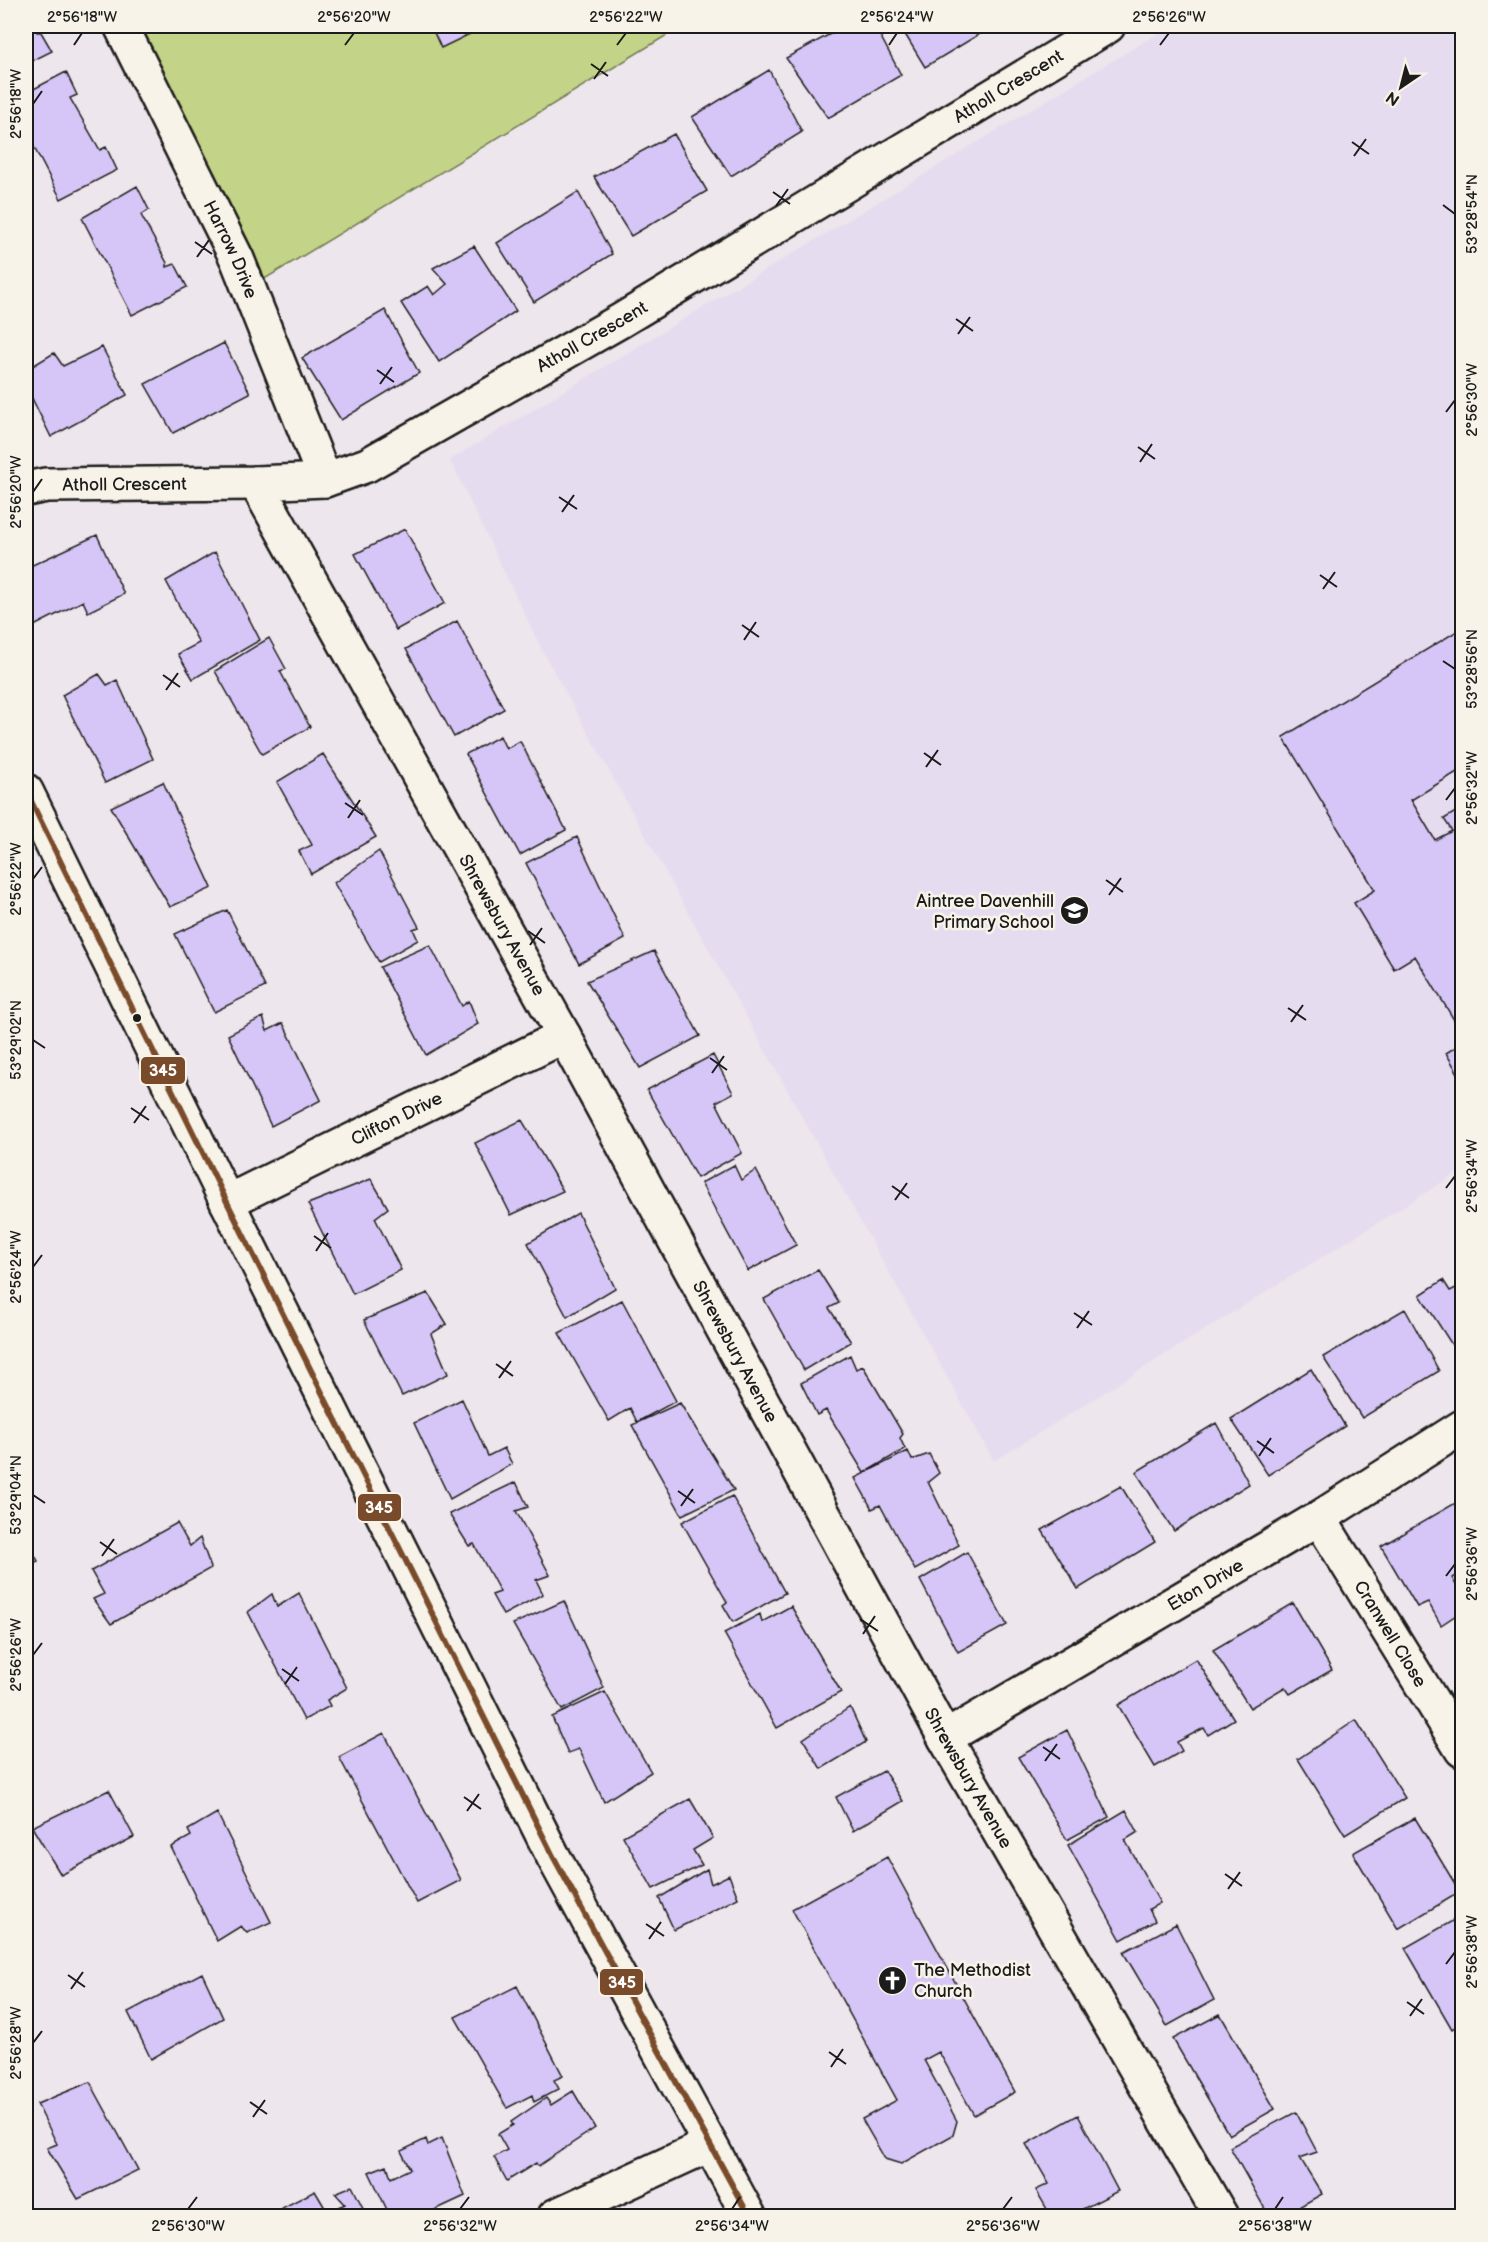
<svg xmlns="http://www.w3.org/2000/svg" width="1488" height="2242" font-family="'Balsamiq Sans',sans-serif">
  <style>
    .built { fill: #e6dcef }
    .green { fill: #c3d387; stroke: #707852; stroke-width: 1.5 }
    .building { fill: #d5c6f7; stroke: #1c1c1c; stroke-width: 1.5 }
    .lines { fill: none; stroke-linecap: round; stroke-linejoin: round }
    .minor-casing { stroke: #1c1c1c; stroke-width: 38 }
    .minor { stroke: #f7f3e8; stroke-width: 33 }
    .bus-1-casing { stroke: #f7f3e8; stroke-width: 10 }
    .bus-1 { stroke: #7a4b2a; stroke-width: 6 }
    .ticks { fill: none; stroke: #1c1c1c; stroke-width: 2 }
    .bus-dot { fill: #1c1c1c; stroke: #f7f3e8; stroke-width: 2 }
    .labels { text-anchor: middle; stroke-width: 5; stroke-linejoin: round; paint-order: stroke }
    .street-label { font-size: 18px; fill: #1c1c1c; stroke: #f7f3e8 }
    .poi-label { font-size: 18px; fill: #1c1c1c; stroke: #f7f3e8; text-anchor: end }
    .line-badge { stroke: #f7f3e8; stroke-width: 2 }
    .badge-label { font-size: 16px; text-anchor: middle; font-weight: bold; fill: #fff }
    .neatline { fill: none; stroke: #1c1c1c; stroke-width: 2 }
    .ticks-label { font-size: 15px; text-anchor: middle; fill: #1c1c1c }
  </style>
  <rect width="100%" height="100%" fill="#ede6ec"/>
  <filter id="ink" filterUnits="userSpaceOnUse"><feTurbulence type="fractalNoise" baseFrequency=".0167" numOctaves="2"/><feDisplacementMap in="SourceGraphic" scale="12" xChannelSelector="R" yChannelSelector="G"/><feConvolveMatrix kernelMatrix="1 2 1 2 8 2 1 2 1" color-interpolation-filters="sRGB"/></filter>
  <g filter="url(#ink)">
    <path class="built" d="M1170,26h292v1144l-468,291 -451,-809 -93,-192z"/>
    <path class="green" d="M136,26h546l-419,254z"/>
    <path class="building" d="M26,26h8l3,6h4l11,19 -26,13z
      M431,26h35l4,8 -29,14z
      M845,26h30l26,49 -73,43 -42,-60z
      M900,26h93l-68,41z
      M769,70l33,62 -71,44 -39,-59z
      M66,72l11,23 -7,3 30,52 6,-3 11,23 -56,29 -35,-67v-39z
      M674,134l33,57 -76,45 -37,-59z
      M137,186l12,24 -8,5 26,48v4l8,-3 12,23 -55,28 -50,-97z
      M578,192l34,62 -78,48 -37,-59z
      M474,246l42,65 -77,51 -38,-59 27,-17 6,9 13,-11 -14,-16z
      M385,310l34,63 -78,47 -39,-62z
      M224,343l26,50 -77,40 -28,-49z
      M102,347l25,48 -76,42 -25,-51v-16l28,-17 9,13z
      M405,529l40,74 -49,27 -41,-76z
      M97,535l27,59 -36,18 -5,-11 -57,29v-62z
      M215,552l45,88 -67,39 -15,-25 21,-11 -33,-62z
      M457,621l47,88 -50,28 -48,-88z
      M1462,628v141l-51,31 24,40 17,-9 -8,-12 18,-11v225l-47,-77 -21,13 -40,-66 21,-13 -92,-153z
      M269,638l17,31 -6,2 30,56 -48,27 -47,-83z
      M99,674l8,11 10,-5 36,79 -48,24 -43,-88z
      M500,736l6,13 14,-8 46,89 -46,25 -54,-101z
      M323,754l53,83 -65,37 -12,-23 13,-6 -35,-63z
      M163,782l49,106 -42,19 -59,-100z
      M577,837l48,102 -46,25 -53,-101z
      M379,851l40,76 -6,2 5,11 -39,22 -45,-79z
      M227,910l38,77 -51,25 -39,-78z
      M430,945l32,61 7,-5 9,23 -52,31 -46,-88z
      M654,951l46,85 -60,32 -53,-87z
      M263,1017l4,14 16,-8 38,77 -50,26 -43,-91z
      M1462,1043v37l-16,-27z
      M713,1055l20,38 -17,9 26,51 -45,25 -50,-88z
      M522,1120l41,71 -52,24 -36,-72z
      M734,1165l7,15 15,-10 40,75 -48,26 -47,-88z
      M371,1179l17,29 -13,10 26,52 -48,24 -45,-90z
      M578,1213l37,75 -48,29 -39,-74z
      M818,1270l21,33 -10,5 22,34 -47,28 -40,-71z
      M1443,1280l7,11 12,-6 -1,74 -41,-64z
      M428,1293l19,31 -16,10 17,40 -46,22 -38,-76z
      M622,1300l54,101 -39,21 -7,-14 -21,13 -50,-88z
      M1405,1309l34,62 -77,47 -39,-61z
      M850,1355l6,14 7,-3 40,68 -3,4 5,11 -41,24 -38,-63 -9,5 -16,-32z
      M1311,1369l34,57 -77,49 -37,-56z
      M462,1399l26,57 16,-8 8,16 -62,35 -36,-76z
      M680,1403l54,87 -52,25 -50,-90z
      M1216,1423l33,61 -75,47 -38,-59z
      M908,1451l4,9 17,-6 10,19 -11,9 31,63 -44,25 -35,-65 -8,4 -17,-31z
      M516,1482l12,25 -12,4 34,64 -14,5 7,14 -40,21 -11,-20 8,-3 -26,-48 -5,2 -20,-32z
      M1121,1486l34,56 -77,47 -36,-59z
      M732,1496l53,97 -52,29 -10,-17 4,-3 -45,-80z
      M1459,1501l3,6v65l-10,6 10,17v16l-21,14 -13,-23 -11,5 -36,-61z
      M177,1523l13,23 10,-8 11,30 -100,56 -18,-25 11,-5 -13,-23z
      M26,1540l12,21 -12,6z
      M967,1552l40,73 -49,27 -38,-72z
      M299,1593l48,95 -20,12 3,6 -26,14 -56,-108 24,-18 5,13z
      M564,1601l40,87 -42,22 -49,-86z
      M1293,1603l39,67 -42,24 -5,-7 -35,21 -37,-58z
      M791,1606l50,86 -64,36 -53,-95 36,-19 2,8z
      M1196,1659l38,60 -26,16 -4,-7 -27,14 5,9 -27,16 -37,-62z
      M605,1692l46,80 -47,30 -25,-53 -11,4 -16,-36z
      M850,1707l16,35 -45,27 -18,-30z
      M1356,1720l49,78 -60,37 -47,-76z
      M1067,1730l42,87 -42,23 -49,-83z
      M384,1733l77,147 -44,23 -78,-146z
      M884,1771l19,30 -50,30 -17,-34z
      M109,1790l25,47 -73,38 -29,-48z
      M690,1799l23,39 -20,12 9,15 -49,24 -30,-53z
      M1126,1810l12,22 -13,8 35,63 -11,6 6,12 -34,19 -53,-95z
      M217,1813l54,109 -24,11 -6,-7 -24,15 -46,-94 20,-11 -3,-6z
      M1415,1818l45,74 -62,37 -45,-76z
      M887,1857l128,235 -41,23 -35,-63 -15,8 33,61 -4,14 -52,29 -16,-5 -23,-40 35,-19 -105,-191z
      M707,1869l4,15 18,-9 9,23 -64,32 -15,-32z
      M1461,1916l1,107 -10,6 -47,-81z
      M1176,1924l38,76 -47,26 -44,-74z
      M202,1973l21,45 -72,41 -23,-47z
      M517,1986l46,90 -9,4 5,9 -25,13 -2,-7 -25,13 -52,-91z
      M1220,2014l55,95 -46,26 -56,-96z
      M90,2082l48,88 -60,29 -31,-51 10,-4 -20,-40z
      M573,2091l22,37 -57,38 -2,-3 -29,18 -13,-24 13,-7 -9,-16 15,-9 -2,-3 35,-24 5,7z
      M1296,2112l21,40 -17,6 22,36 -39,22h-14l-39,-69z
      M1078,2115l40,76 -49,25h-18l-15,-26 13,-6 -23,-40z
      M442,2138l23,58 -43,20h-32l-21,-44 18,-7 4,13 19,-9 -9,-18 25,-12 2,6z
      M352,2186l15,30h-84l-3,-7 35,-18 13,22 17,-9 -10,-11z"/>
    <g class="lines">
      <defs>
        <g id="minor">
          <path id="s1" d="M121,26l116,233 88,221"/>
          <path id="s2" d="M256,483l308,553 381,702 276,478"/>
          <path id="s3" d="M26,489l20,-4 210,-2 69,-3 42,-15 253,-144 488,-295"/>
          <path d="M26,791l201,411 326,654 196,360"/>
          <path id="s4" d="M227,1202l337,-166"/>
          <path id="s5" d="M1319,1518l143,232"/>
          <path id="s6" d="M945,1738l374,-220 143,-91"/>
          <path d="M555,2216l154,-71"/>
        </g>
      </defs>
      <use href="#minor" class="minor-casing"/>
      <use href="#minor" class="minor"/>
      <defs>
        <path id="bus-1" d="M26,791l201,411 326,654 196,360"/>
      </defs>
      <use href="#bus-1" class="bus-1-casing"/>
      <use href="#bus-1" class="bus-1"/>
    </g>
  </g>
  <path class="ticks" d="M74,45l8,-12M345,45l9,-12M617,45l9,-12M889,45l8,-12M1160,45l9,-12M591,64l17,12M594,79l12,-17M33,104l9,-13M1352,142l17,12M1354,156l12,-17M773,192l17,12M1443,205l12,9M776,206l12,-17M195,242l17,12M197,257l12,-17M956,319l17,12M958,334l12,-17M377,370l17,12M380,384l12,-17M1446,412l9,-12M1138,447l17,12M1140,462l12,-18M33,492l9,-13M559,497l18,12M562,512l12,-17M1320,575l17,12M1323,589l12,-17M742,625l17,12M744,640l12,-18M1443,661l12,8M163,675l17,12M166,690l12,-17M924,753l17,12M926,767l12,-17M1446,800l9,-12M345,803l18,12M348,818l12,-18M33,879l9,-12M1106,880l17,12M1109,895l12,-17M528,931l17,12M530,945l12,-17M1288,1008l18,12M1291,1022l12,-17M33,1040l12,8M710,1058l17,12M712,1073l12,-17M131,1108l18,12M134,1123l12,-17M892,1186l17,12M1446,1188l9,-12M895,1200l12,-17M314,1236l17,12M316,1251l12,-18M33,1267l9,-12M1074,1313l18,12M1077,1328l12,-17M496,1364l17,12M499,1378l12,-17M1257,1441l17,12M1259,1456l12,-18M678,1491l17,12M33,1495l12,8M681,1506l12,-17M100,1542l17,12M102,1556l12,-17M1446,1576l9,-12M860,1619l18,12M863,1634l12,-18M33,1655l9,-12M282,1669l17,12M285,1684l12,-17M1043,1747l17,12M1045,1761l12,-17M464,1797l17,12M467,1811l12,-17M1225,1874l17,12M1228,1889l12,-17M646,1924l18,12M649,1939l12,-17M1446,1964l9,-12M68,1975l17,12M71,1989l12,-17M1407,2002l17,12M1410,2016l12,-17M33,2043l9,-12M829,2052l17,12M831,2067l12,-18M250,2102l17,12M253,2117l12,-17M188,2209l9,-12M460,2209l9,-12M732,2209l8,-12M1003,2209l9,-12M1275,2209l8,-12"/>
  <defs>
    <symbol id="school-disc" viewBox="-11 -11 22 22"><circle r="9.5" fill="#1c1c1c" stroke="#f7f3e8"/><path d="M0-5L7-2L0 1L-7-2ZM-4 1L0 2.5L4 1V4Q0 6-4 4Z" fill="#fff"/></symbol>
    <symbol id="church-disc" viewBox="-11 -11 22 22"><circle r="9.5" fill="#1c1c1c" stroke="#f7f3e8"/><path d="M-1.2-6h2.4v3.5h3.3v2.4h-3.3V6h-2.4V-.1h-3.3v-2.4h3.3Z" fill="#fff"/></symbol>
  </defs>
  <g fill-rule="evenodd">
    <use href="#school-disc" x="1058" y="894" width="33" height="33"/>
    <use href="#church-disc" x="876" y="1964" width="33" height="33"/>
  </g>
  <circle class="bus-dot" cx="137" cy="1018" r="5"/>
  <g class="labels">
    <g class="street-label">
      <text dy="6" stroke="none"><textPath href="#s3" startOffset="1089">Atholl Crescent</textPath></text>
      <text dy="6" stroke="none"><textPath href="#s1" startOffset="249">Harrow Drive</textPath></text>
      <text dy="6" stroke="none"><textPath href="#s3" startOffset="603">Atholl Crescent</textPath></text>
      <text dy="6" stroke="none"><textPath href="#s3" startOffset="99">Atholl Crescent</textPath></text>
      <text dy="6" stroke="none"><textPath href="#s2" startOffset="506">Shrewsbury Avenue</textPath></text>
      <text dy="6" stroke="none"><textPath href="#s4" startOffset="189">Clifton Drive</textPath></text>
      <text dy="6" stroke="none"><textPath href="#s2" startOffset="992">Shrewsbury Avenue</textPath></text>
      <text dy="6" stroke="none"><textPath href="#s6" startOffset="302">Eton Drive</textPath></text>
      <text dy="6" stroke="none"><textPath href="#s5" startOffset="136">Cranwell Close</textPath></text>
      <text dy="6" stroke="none"><textPath href="#s2" startOffset="1478">Shrewsbury Avenue</textPath></text>
    </g>
    <g class="poi-label">
      <text x="1054" y="907">Aintree Davenhill<tspan x="1054" dy="21">Primary School</tspan></text>
      <text x="914" y="1976" text-anchor="start">The Methodist<tspan x="914" dy="21">Church</tspan></text>
    </g>
  </g>
  <g class="line-badge">
    <rect x="140" y="1056" width="46" height="29" rx="6" fill="#7a4b2a"/>
    <rect x="357" y="1493" width="45" height="29" rx="6" fill="#7a4b2a"/>
    <rect x="599" y="1968" width="45" height="28" rx="6" fill="#7a4b2a"/>
  </g>
  <g class="badge-label">
    <text x="163" y="1076">345</text>
    <text x="379" y="1513">345</text>
    <text x="622" y="1988">345</text>
  </g>
  <rect width="1488" height="2242" fill="none" stroke="#f7f3e8" stroke-width="66"/>
  <g transform="translate(1401 87) rotate(215)" stroke="#f7f3e8" stroke-width="4.5" paint-order="stroke">
  <path d="M0-4.5L10 22L0 15L-10 22Z" fill="#1c1c1c"/>
  <text y="-9" font-size="16" font-weight="bold" text-anchor="middle" fill="#1c1c1c">N</text>
  </g>
  <rect x="33" y="33" width="1422" height="2176" class="neatline"/>
  <g class="ticks-label">
    <text x="82" y="22">2°56'18"W</text>
    <text x="354" y="22">2°56'20"W</text>
    <text x="626" y="22">2°56'22"W</text>
    <text x="897" y="22">2°56'24"W</text>
    <text x="1169" y="22">2°56'26"W</text>
    <text transform="translate(16 104) rotate(-90)" y="5">2°56'18"W</text>
    <text transform="translate(1472 214) rotate(-90)" y="5">53°28'54"N</text>
    <text transform="translate(1472 400) rotate(-90)" y="5">2°56'30"W</text>
    <text transform="translate(16 492) rotate(-90)" y="5">2°56'20"W</text>
    <text transform="translate(1472 669) rotate(-90)" y="5">53°28'56"N</text>
    <text transform="translate(1472 788) rotate(-90)" y="5">2°56'32"W</text>
    <text transform="translate(16 879) rotate(-90)" y="5">2°56'22"W</text>
    <text transform="translate(16 1040) rotate(-90)" y="5">53°29'02"N</text>
    <text transform="translate(1472 1176) rotate(-90)" y="5">2°56'34"W</text>
    <text transform="translate(16 1267) rotate(-90)" y="5">2°56'24"W</text>
    <text transform="translate(16 1495) rotate(-90)" y="5">53°29'04"N</text>
    <text transform="translate(1472 1564) rotate(-90)" y="5">2°56'36"W</text>
    <text transform="translate(16 1655) rotate(-90)" y="5">2°56'26"W</text>
    <text transform="translate(1472 1952) rotate(-90)" y="5">2°56'38"W</text>
    <text transform="translate(16 2043) rotate(-90)" y="5">2°56'28"W</text>
    <text x="188" y="2231">2°56'30"W</text>
    <text x="460" y="2231">2°56'32"W</text>
    <text x="732" y="2231">2°56'34"W</text>
    <text x="1003" y="2231">2°56'36"W</text>
    <text x="1275" y="2231">2°56'38"W</text>
  </g>
</svg>
